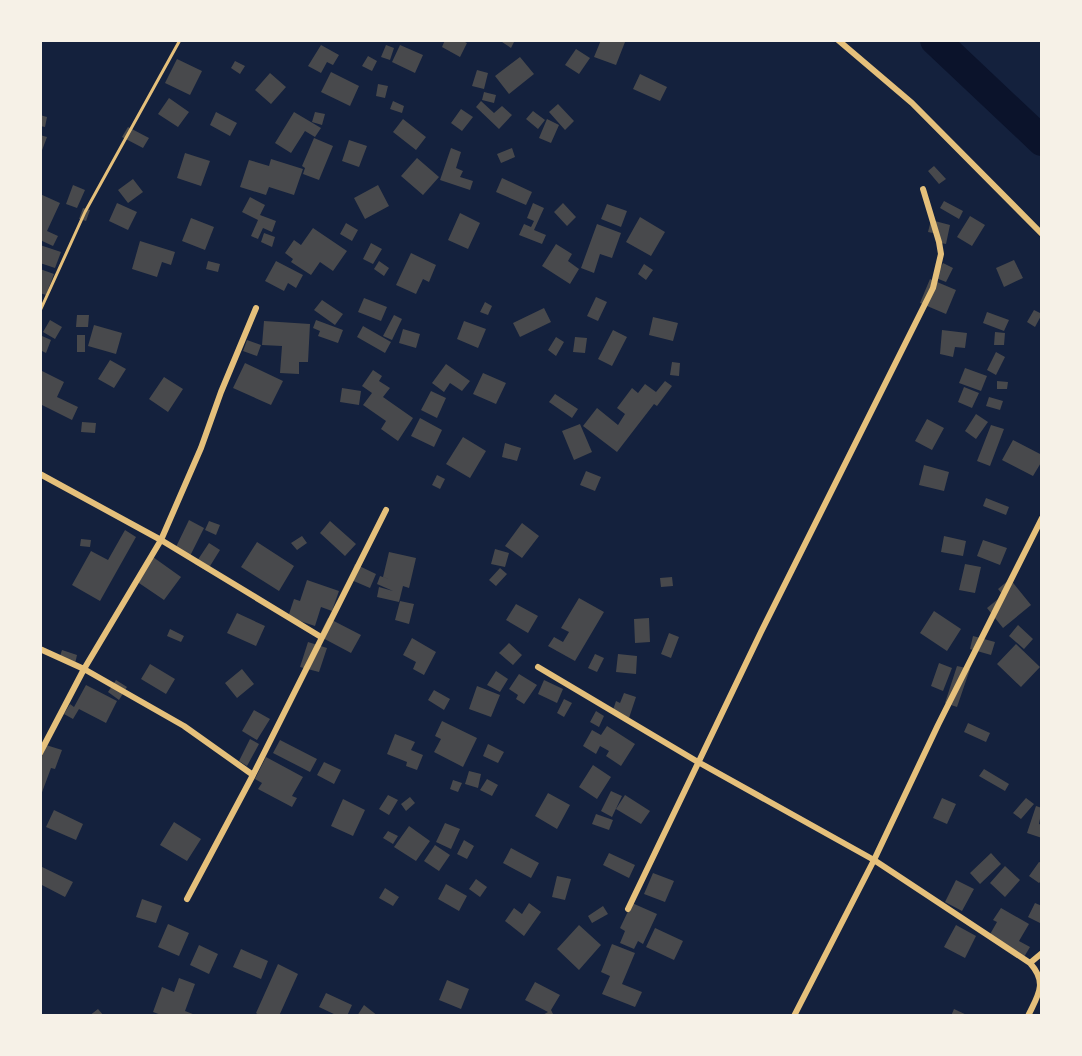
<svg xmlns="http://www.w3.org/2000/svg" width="1082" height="1056" font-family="'Archivo Narrow',sans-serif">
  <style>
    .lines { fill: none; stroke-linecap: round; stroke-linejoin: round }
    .river { stroke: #0b132b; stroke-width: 30 }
    .building { fill: #48494c }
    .path { stroke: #e5c07b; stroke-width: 3 }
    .minor { stroke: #e5c07b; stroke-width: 6 }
  </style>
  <rect width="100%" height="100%" fill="#14213d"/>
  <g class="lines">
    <path class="river" d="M935,40l107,101"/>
  </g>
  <path class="building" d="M445,40h16l6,3 -7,14 -18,-10z
    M499,40h16l-4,8z
    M601,40l24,2 -9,23 -22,-8z
    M321,45l18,10 -6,10 -6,-3 -6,11 -13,-7z
    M386,45l8,3 -4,12 -9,-3z
    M400,45l23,10 -8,18 -23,-11z
    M576,49l14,9 -11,16 -14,-9z
    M368,56l9,5 -5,10 -10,-5z
    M520,57l14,17 -25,20 -14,-18z
    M177,59l25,12 -12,24 -25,-12z
    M235,61l10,5 -5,8 -9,-6z
    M477,70l11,3 -4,16 -12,-3z
    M331,72l28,14 -9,20 -29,-14z
    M270,73l16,14 -15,17 -16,-14z
    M640,74l27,13 -7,14 -27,-12z
    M378,84l10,2 -3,12 -9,-2z
    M484,92l12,3 -2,8 -12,-3z
    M169,98l20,14 -11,15 -20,-13z
    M393,101l11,5 -2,7 -12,-4z
    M481,101l13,12 8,-7 10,9 -13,14 -23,-22z
    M558,104l16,17 -9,9 -16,-18z
    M461,109l12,8 -11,14 -11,-8z
    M533,111l12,9 -7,9 -12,-10z
    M216,112l21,11 -7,13 -20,-11z
    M294,112l27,16 -6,9 -10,-6 -14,22 -16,-10z
    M315,112l10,2 -3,11 -10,-3z
    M40,115l7,2 -2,10 -5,-1z
    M403,119l23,18 -10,13 -23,-18z
    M547,119l12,6 -8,18 -12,-5z
    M128,127l21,11 -6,10 -21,-11z
    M40,135l7,2 -6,16h-1z
    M314,138l19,8 -14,34 -16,-6 2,-6 -3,-2z
    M349,140l18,6 -8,21 -17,-6z
    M451,148l10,4 -5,16 7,3 -3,6 13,4 -3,9 -30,-10z
    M512,148l3,9 -14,6 -4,-9z
    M185,153l25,8 -9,25 -24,-8z
    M417,158l22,19 -16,18 -22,-19z
    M271,159l32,10 -9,26 -25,-8 -3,8 -26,-8 9,-27 20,6z
    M934,166l12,13 -7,5 -11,-13z
    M502,178l30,14 -6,13 -30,-13z
    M133,179l10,13 -15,11 -10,-13z
    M73,185l12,5 -8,18 -11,-4z
    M378,185l11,21 -24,13 -11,-21z
    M40,194l20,9 -13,28 11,5 -5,10 -13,-6z
    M250,197l15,8 -5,10 16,6 -4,11 -9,-4 -5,11 -7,-3 7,-16 -16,-8z
    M944,201l19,10 -4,8 -19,-11z
    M117,203l20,9 -9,18 -19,-9z
    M533,203l11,5 -10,22 12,5 -4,9 -23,-9 5,-11 7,3 3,-6 -7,-3z
    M563,203l13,14 -9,9 -13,-14z
    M607,204l20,7 -6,16 -20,-8z
    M83,208l7,2 -4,11 -7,-2z
    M460,213l20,10 -12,26 -20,-9z
    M970,216l15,9 -13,21 -15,-9z
    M640,217l25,15 -14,24 -25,-14z
    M191,218l23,9 -9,23 -23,-9z
    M931,220l19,5 -4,19 -10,-2 2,-8 -10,-2z
    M346,223l12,7 -6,11 -12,-7z
    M597,224l24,9 -9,25 -12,-4 -6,19 -13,-5z
    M313,228l34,23 -14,20 -13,-9 -9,13 -20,-13 2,-3 -8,-6 9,-13 7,5z
    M264,233l11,4 -3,10 -11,-5z
    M140,241l35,11 -4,13 -9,-3 -5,15 -25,-8z
    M371,243l11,6 -9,15 -10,-5z
    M556,244l16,10 -4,7 11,8 -9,15 -28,-18z
    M40,245l21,7 -6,16 -15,-5z
    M411,253l25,12 -7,17 -6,-3 -7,15 -20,-9z
    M1014,260l9,18 -19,9 -8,-19z
    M208,261l12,3 -2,8 -12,-3z
    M276,261l27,14 -7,13 -8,-5 -4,8 -19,-10z
    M379,261l10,7 -5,8 -10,-7z
    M943,263l10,5 -7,14 -10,-4z
    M644,264l9,6 -7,10 -8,-6z
    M40,269l14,5 -8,21 -6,-2z
    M930,279l26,11 -10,24 -26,-11z
    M596,297l11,5 -9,19 -11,-5z
    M364,298l23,9 -6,14 -23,-9z
    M322,300l21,14 -8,11 -21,-15z
    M485,302l7,4 -4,9 -8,-3z
    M544,308l7,14 -31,15 -7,-14z
    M1034,310l8,4 -7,13 -8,-5z
    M987,312l22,8 -5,11 -21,-8z
    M77,315h12l-1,12h-12z
    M394,315l8,4 -10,21 -9,-4z
    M653,317l25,6 -5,18 -24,-6z
    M50,320l12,7 -7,12 -12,-7z
    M316,320l27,10 -5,13 -20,-7 2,-5 -7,-3z
    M264,321l46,3 -2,38h-9v12l-19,-1 2,-27 -20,-1z
    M464,321l22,8 -8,19 -21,-9z
    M94,325l28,8 -6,21 -28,-8z
    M363,326l28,16 -6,11 -28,-16z
    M403,329l17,5 -4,14 -17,-5z
    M613,330l14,7 -15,29 -14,-7z
    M942,330l25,3 -2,15 -10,-1 -2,10 -13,-3z
    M995,332l10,1 -1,12h-10z
    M77,335h8v17h-8z
    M42,336l9,4 -5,13 -6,-3z
    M556,337l8,5 -8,14 -8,-6z
    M575,337l12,1 -2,15 -12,-1z
    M247,340l14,5 -4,11 -14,-5z
    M996,352l9,5 -9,18 -9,-5z
    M110,360l16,9 -12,19 -16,-9z
    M672,362l8,1 -1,13 -9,-1z
    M245,363l38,18 -12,24 -38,-17z
    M446,364l24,17 -8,10 -12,-8 -6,9 -12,-9z
    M965,368l22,8 -6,15 -22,-8z
    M40,370l24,12 -7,15 21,10 -6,13 -32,-16z
    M373,370l9,6 -3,5 11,7 -7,9 30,21 -15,23 -17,-12 5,-8 -23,-16 9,-12 -10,-7z
    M483,373l23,10 -10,21 -23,-10z
    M164,377l19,12 -15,23 -19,-13z
    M665,381l7,5 -15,20 -3,-2 -37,48 -34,-26 14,-18 21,17 7,-11 -8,-6 15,-20 6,5 7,-9 11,8z
    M997,381l11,1 -1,7h-10z
    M964,387l15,6 -7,15 -14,-6z
    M342,388l19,3 -2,14 -19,-3z
    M431,391l15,7 -9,20 -16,-8z
    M555,394l23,15 -6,9 -23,-16z
    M989,397l14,4 -3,9 -14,-4z
    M976,414l12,8 -12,17 -11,-8z
    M420,418l22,12 -8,17 -23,-11z
    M927,419l17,9 -12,22 -17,-9z
    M82,422l14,1 -1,10 -14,-1z
    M580,424l12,28 -18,8 -12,-29z
    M991,425l13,4 -14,37 -13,-5z
    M463,437l23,14 -16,27 -24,-14z
    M1013,440l29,15v6l-9,15 -31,-16z
    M505,443l16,5 -4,13 -15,-4z
    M924,465l25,7 -5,19 -25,-6z
    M586,471l15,6 -6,14 -15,-6z
    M437,475l8,4 -5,10 -8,-4z
    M986,498l23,9 -3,8 -23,-9z
    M189,520l15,8 -14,28 -15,-7z
    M209,521l11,4 -4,10 -11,-5z
    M330,521l26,23 -11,12 -25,-23z
    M522,523l17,13 -17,22 -17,-12z
    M125,530l11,7 -36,64 -28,-16 19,-34 17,9z
    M302,536l5,7 -10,7 -6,-7z
    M944,536l22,5 -3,15 -22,-4z
    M81,539l10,1 -1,7 -10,-1z
    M983,540l24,8 -7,17 -23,-9z
    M257,542l37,24 -15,25 -38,-24z
    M209,543l11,7 -13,21 -12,-7z
    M495,549l14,4 -4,14 -14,-3z
    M389,552l27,6 -7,30 -6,-2 -4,16 -22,-5 2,-10 14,4 -16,-7 3,-8 14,5 -11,-4z
    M153,557l28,20 -17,23 -28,-19z
    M355,564l21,10 -6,14 -21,-9z
    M965,564l16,3 -6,26 -16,-3z
    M500,568l7,6 -11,12 -7,-6z
    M672,577l1,9 -12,1 -1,-9z
    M1010,579l21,26 -28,23 -16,-20 16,-13 -5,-6z
    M307,580l32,11 -7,20 -11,-4 -6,19 -27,-9 6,-18 6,2z
    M579,598l25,14 -29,49 -27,-15 6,-9 9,5 6,-10 -8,-4z
    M400,601l14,3 -5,20 -14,-4z
    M516,604l22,12 -10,17 -22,-13z
    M934,611l27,18 -14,22 -27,-18z
    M237,613l28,13 -9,20 -29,-13z
    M328,618l33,17 -10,18 -32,-17z
    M649,618l1,24 -15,1 -1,-24z
    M1018,625l15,14 -9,10 -15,-13z
    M170,629l14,7 -3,6 -14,-6z
    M669,633l10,4 -8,21 -10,-4z
    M973,636l22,6 -4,13 -21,-6z
    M412,638l24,14 -12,23 -11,-6 3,-7 -13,-7z
    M308,642l19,6 -8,24 -19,-5z
    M509,643l13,12 -9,10 -14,-12z
    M1016,644l24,23 -19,20 -24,-23z
    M62,650l15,5 -2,9 -16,-5z
    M595,654l9,4 -7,14 -9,-4z
    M618,654l19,2 -1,18 -20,-2z
    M939,663l13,5 -9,23 -12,-5z
    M150,664l25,15 -9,15 -25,-15z
    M957,666l13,3 -13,38 -12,-4z
    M242,669l12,15 -17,14 -12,-15z
    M496,671l12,8 -8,13 -13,-7z
    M519,674l18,11 -13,19 -8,-5 2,-4 -9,-6z
    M116,680l11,7 -8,13 -11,-8z
    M544,680l19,9 -6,14 -19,-9z
    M86,685l31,16 -11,22 -27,-14 -6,10 -9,-5 6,-10 4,3z
    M477,686l23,9 -9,22 -22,-8z
    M434,690l16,9 -6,11 -16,-10z
    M624,693l12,4 -7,21 -17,-5 4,-12 4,2z
    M564,699l8,4 -8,14 -7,-4z
    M254,710l16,9 -13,21 -15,-9z
    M596,711l8,5 -5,11 -9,-5z
    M442,721l35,17 -14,29 -29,-15 7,-13 -6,-3z
    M968,723l22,10 -4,9 -22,-10z
    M607,726l28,18 -14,22 -15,-10 3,-5 -9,-5 -4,8 -13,-8 9,-16 9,5z
    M395,734l20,8 -4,8 12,5 -6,15 -11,-4 1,-4 -20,-8z
    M250,739l9,5 -12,22 -8,-5z
    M280,740l37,19 -7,13 -37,-19z
    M488,744l16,8 -6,11 -15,-7z
    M46,745l16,5 -7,19 -4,-1 -10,27 -1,-38z
    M266,757l37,20 -11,19 5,2 -5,9 -34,-18 4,-6 -7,-4z
    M324,762l17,8 -7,14 -17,-9z
    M593,765l18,12 -14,22 -18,-12z
    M984,769l25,15 -4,7 -26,-15z
    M469,771l12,3 -3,14 -13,-4z
    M487,779l11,6 -6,11 -12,-6z
    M453,780l9,3 -4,9 -8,-3z
    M611,791l11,5 -10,21 -11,-6z
    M548,793l22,12 -13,24 -22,-13z
    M388,795l10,5 -9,15 -10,-6z
    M625,795l25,16 -9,13 -25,-15z
    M410,797l5,6 -9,8 -5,-7z
    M942,798l14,6 -9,20 -14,-6z
    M1026,798l8,6 -13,15 -8,-6z
    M343,799l22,11 -12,26 -22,-10z
    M1036,806l6,2 -3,16 3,1v13l-15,-5z
    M54,810l29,14 -7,16 -30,-13z
    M596,814l17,6 -4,10 -17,-6z
    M174,822l27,17 -14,22 -27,-16z
    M445,823l15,6 -9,20 -15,-7z
    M409,826l21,15 -14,20 -22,-14z
    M388,831l10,5 -5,8 -10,-6z
    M464,840l10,6 -7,13 -10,-5z
    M435,845l15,10 -11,16 -15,-10z
    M511,848l28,15 -8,15 -28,-15z
    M609,853l26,12 -6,13 -26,-13z
    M991,853l10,11 -21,20 -10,-11z
    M1039,862l3,1v17l-3,3 -10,-7z
    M40,866l33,16 -8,15 -25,-13z
    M1005,866l15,14 -15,17 -15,-14z
    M653,873l21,8 -9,21 -21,-8z
    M557,876l14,3 -6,21 -13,-3z
    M476,879l11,8 -7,10 -11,-8z
    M956,880l18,9 -12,22 -17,-9z
    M446,884l21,12 -8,15 -21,-12z
    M385,888l14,9 -6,9 -14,-8z
    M142,899l20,7 -6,17 -20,-6z
    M529,903l12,9 -17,24 -19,-15 9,-13 8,6z
    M632,903l25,11 -14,30 -5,-3 -4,8 -14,-6 5,-12 -5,-3z
    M1035,903l7,3v18l-14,-7z
    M603,906l5,8 -16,9 -4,-7z
    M1001,908l28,16 -10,17 11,6 -6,10 -35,-21 8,-14 -4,-2z
    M168,924l21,9 -10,23 -21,-9z
    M579,925l22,20 -22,25 -22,-21z
    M956,925l20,11 -11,22 -21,-11z
    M655,928l28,13 -9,19 -28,-13z
    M612,944l23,9 -13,31 20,8 -7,15 -33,-13 8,-18 -9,-4z
    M199,945l19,9 -9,20 -19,-9z
    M241,949l27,12 -7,18 -28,-12z
    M278,964l20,10 -19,42h-19l-4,-3z
    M179,978l16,6 -10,27 13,5h-34l-11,-4 9,-25 12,5z
    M447,980l22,9 -8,20 -22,-9z
    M535,982l25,13 -9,15 3,6h-13l7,-4 -23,-12z
    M326,993l26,12 -5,11h-9l-19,-9z
    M364,1005l14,11h-21z
    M98,1009l6,7h-15z
    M954,1009l15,7h-18z"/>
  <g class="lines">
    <path class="path" d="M40,311l45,-99 95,-172"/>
    <path class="minor" d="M838,40l74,63 130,131
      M40,474l121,66 160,97
      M40,649l44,20 100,57 69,49
      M538,667l160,95 176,98 156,103c18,20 8,32 -2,53
      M40,753l44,-84 77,-129 40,-92 20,-56 35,-84
      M187,899l66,-124 133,-265
      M628,909l133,-277 172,-344 8,-34 -2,-12 -16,-53
      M1030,963l12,-10
      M794,1016l80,-156 64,-135 104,-207"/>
  </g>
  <rect width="1082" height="1056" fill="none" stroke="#f6f1e7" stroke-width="84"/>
</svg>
